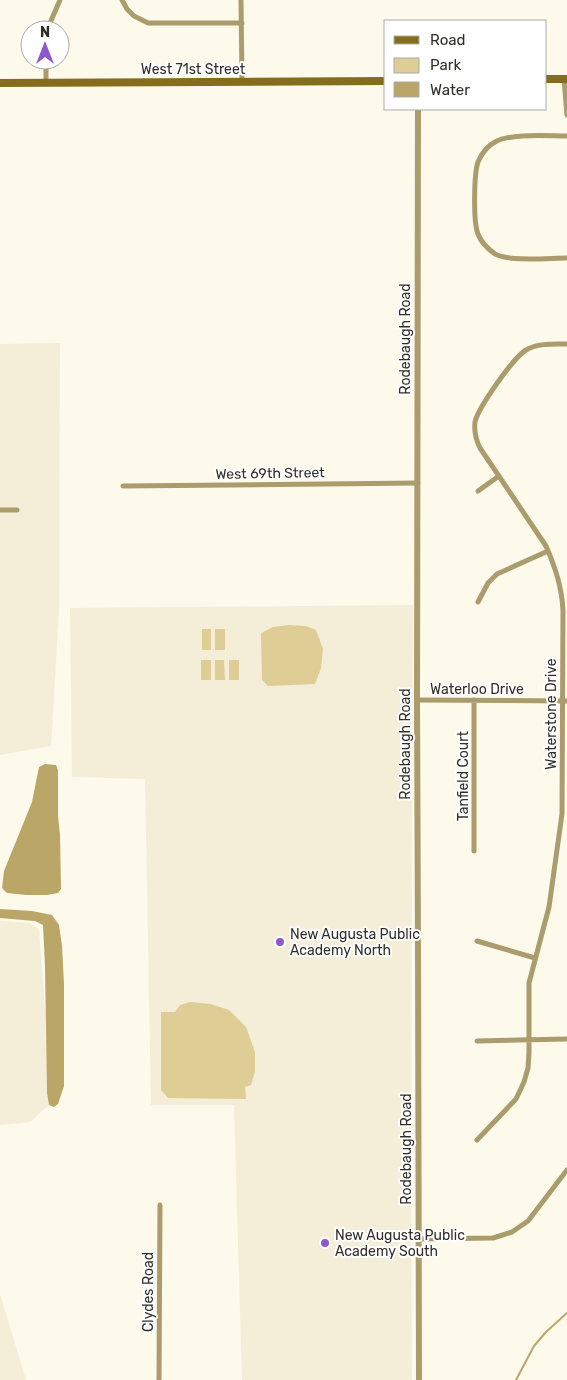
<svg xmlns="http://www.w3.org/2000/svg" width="567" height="1380" font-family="Rubik,sans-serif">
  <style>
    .built { fill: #f4eed8 }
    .green { fill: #decd95 }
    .water { fill: #baa666 }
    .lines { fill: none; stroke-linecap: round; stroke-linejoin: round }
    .stream { stroke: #baa666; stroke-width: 2 }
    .minor { stroke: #aa9c6d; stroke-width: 5 }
    .tertiary { stroke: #aa9c6d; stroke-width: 6 }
    .secondary { stroke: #846e1d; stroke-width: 8 }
    .poi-dot { fill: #8f57ce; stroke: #fff; stroke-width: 2 }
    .labels { text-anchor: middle; stroke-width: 4; stroke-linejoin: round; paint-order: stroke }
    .street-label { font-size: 14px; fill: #2f2e28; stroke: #fff }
    .poi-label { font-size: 14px; fill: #2f2e28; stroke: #fff; text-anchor: start }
  </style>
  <rect width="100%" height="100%" fill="#fdf9eb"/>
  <path class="built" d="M60,343l-1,267 -8,136 -51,9v-411z
    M413,605l-2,500 1,275h-170l-8,-275h-83l-6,-326 -73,-2 -2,-169z
    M0,921l29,2 10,6 6,82 2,82 2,12 -19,17 -30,3z
    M0,1294l26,86h-26z"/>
  <path class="green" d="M289,625l17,1 10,4 7,19 -2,19 -6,16 -47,2 -6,-6 -1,-47 12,-6z
    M202,629h9v21h-9z
    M215,629h10v21h-10z
    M201,660h10v20h-10z
    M215,660h9l1,20h-10z
    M229,660h10v20h-10z
    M190,1002l20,2 19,6 17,17 9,25v20l-4,13 -6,2 1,12 -78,-1 -7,-8v-78h14l5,-7z"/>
  <path class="water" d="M45,764l11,1 2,5v46l2,19 1,54 -3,4 -11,2h-21l-19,-2 -5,-5 2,-17 28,-69 7,-35z
    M0,909l32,2 20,4 7,10 3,21 2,38v102l-6,18 -4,3 -5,-2 -2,-12 -2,-128 -2,-40 -8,-4 -35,-3z"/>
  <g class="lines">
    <path class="stream" d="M516,1380l18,-34 12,-14 21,-19"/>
    <path class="minor" d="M122,0l5,9 7,7 14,7h94
      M241,0l1,81
      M47,30l13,-30
      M46,60v23
      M564,79l3,36
      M567,136c-19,0 -56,-3 -72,6 -8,4 -13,11 -17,20 -4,11 -5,60 0,72 3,8 10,15 17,20 16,8 53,4 72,4
      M123,486l295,-3
      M478,491l21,-15
      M0,510h17
      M478,602l10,-19 9,-9 51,-23
      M417,700l150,1
      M474,851v-151
      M477,941l58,17
      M477,1041l90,-2
      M477,1140l39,-41 8,-17 4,-14 1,-15v-70l20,-76 13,-93 1,-203c-1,-24 -8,-44 -17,-65l-66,-98c-4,-8 -6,-17 -5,-26 3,-14 38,-64 51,-72 12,-7 27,-6 41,-6
      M419,1239l74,-1 19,-6 16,-11 39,-51
      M159,1380l1,-175"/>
    <path class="tertiary" d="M418,109l-1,591 1,249 1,431"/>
    <path class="secondary" d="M546,79h21
      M0,83l386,-2"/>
  </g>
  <g class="poi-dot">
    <circle cx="280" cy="942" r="5"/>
    <circle cx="325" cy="1243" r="5"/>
  </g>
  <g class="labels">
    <g class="street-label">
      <text x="193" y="74">West 71st Street</text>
      <text transform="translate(405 339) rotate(-90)" y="5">Rodebaugh Road</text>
      <text transform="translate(270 473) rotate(-1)" y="5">West 69th Street</text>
      <text x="477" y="694">Waterloo Drive</text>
      <text transform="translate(551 714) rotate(-90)" y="5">Waterstone Drive</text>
      <text transform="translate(405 744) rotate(-90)" y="5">Rodebaugh Road</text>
      <text transform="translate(463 776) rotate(-90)" y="5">Tanfield Court</text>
      <text transform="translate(406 1149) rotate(-90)" y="5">Rodebaugh Road</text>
      <text transform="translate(148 1292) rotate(-90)" y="5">Clydes Road</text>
    </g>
    <g class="poi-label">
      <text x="290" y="939">New Augusta Public<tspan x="290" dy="16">Academy North</tspan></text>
      <text x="335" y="1240">New Augusta Public<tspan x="335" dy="16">Academy South</tspan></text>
    </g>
  </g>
  <rect x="384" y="20" width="162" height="90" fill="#ffffff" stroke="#acaba9"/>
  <rect x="394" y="36" width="25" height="8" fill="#846e1d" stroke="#acaba9"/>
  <text x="430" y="45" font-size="15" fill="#2f2e28">Road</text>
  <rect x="394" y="58" width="25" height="15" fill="#decd95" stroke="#acaba9"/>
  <text x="430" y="70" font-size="15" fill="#2f2e28">Park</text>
  <rect x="394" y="82" width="25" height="15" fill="#baa666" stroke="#acaba9"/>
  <text x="430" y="95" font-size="15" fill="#2f2e28">Water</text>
  <g transform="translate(45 45)"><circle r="24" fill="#ffffff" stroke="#acaba9"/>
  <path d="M0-4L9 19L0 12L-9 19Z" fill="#8f57ce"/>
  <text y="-8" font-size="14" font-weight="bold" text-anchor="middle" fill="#2f2e28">N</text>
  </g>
</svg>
